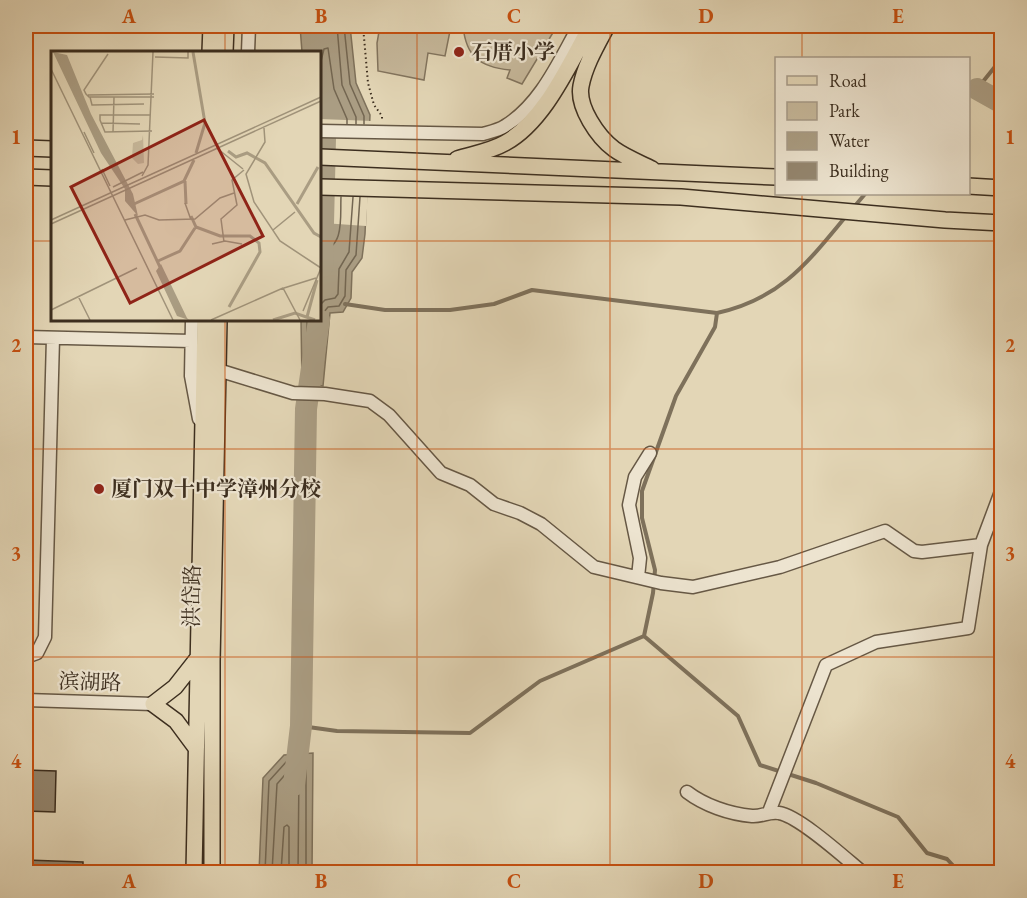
<svg xmlns="http://www.w3.org/2000/svg" width="1027" height="898" font-family="'EB Garamond','Noto Serif SC',serif">
  <style>
    .green { fill: #c7b99c; stroke: #82745e; stroke-width: 1.5 }
    .water { fill: #aa9d83; stroke: #7e715b; stroke-width: 1.5 }
    .pier { fill: #e3d6b6 }
    .lines { fill: none; stroke-linecap: round; stroke-linejoin: round }
    .shore { stroke: #736651; stroke-width: 1.5 }
    .stream { stroke: #7e715b; stroke-width: 4 }
    .river { stroke: #aa9d83; stroke-width: 22 }
    .building { fill: #93856e; stroke: #3c2e1f; stroke-width: 1.5 }
    .minor-casing { stroke: #665845; stroke-width: 15 }
    .major-casing { stroke: #3c2e1f; stroke-width: 18 }
    .path { stroke: #3c2e1f; stroke-width: 2; stroke-dasharray: 1.5 3; stroke-linecap: butt }
    .minor { stroke: #ede4d0; stroke-width: 12 }
    .major { stroke: #e3d6b6; stroke-width: 15 }
    .grid { fill: none; stroke: #c65010; stroke-width: 1.5; stroke-opacity: 0.55 }
    .poi-dot { fill: #8f2418; stroke: #ede4d0; stroke-width: 2 }
    .labels { text-anchor: middle; stroke-width: 4.5; stroke-linejoin: round; paint-order: stroke }
    .poi-label { font-size: 21px; font-weight: bold; fill: #3c2e1f; stroke: #ede4d0; text-anchor: start }
    .street-label { font-size: 21px; fill: #3c2e1f; stroke: #ede4d0 }
    .inset-river { fill: none; stroke: #aa9d83; stroke-width: 3 }
    .inset-road { fill: none; stroke: #a0937a; stroke-width: 1.5 }
    .view { fill: #8f2418; fill-opacity: 0.15; stroke: #8f2418; stroke-width: 3 }
    .inset-edge { fill: none; stroke: #3c2e1f; stroke-width: 3 }
    .neatline { fill: none; stroke: #c65010; stroke-width: 2 }
    .grid-label { font-size: 20px; text-anchor: middle; font-weight: bold; fill: #c65010 }
  </style>
  <rect width="100%" height="100%" fill="#e3d6b6"/>
  <filter id="stains"><feTurbulence type="fractalNoise" baseFrequency=".00333" numOctaves="4"/><feColorMatrix values="0 0 0 0 .2 0 0 0 0 .09 0 0 0 0 .02 0 0 0 .5 -.17"/></filter>
  <radialGradient id="worn" r=".72"><stop offset=".6" stop-color="#630" stop-opacity="0"/><stop offset="1" stop-color="#630" stop-opacity=".3"/></radialGradient>
  <path class="green" d="M380,26h71l-6,30 -17,-3 -4,27 -46,-9 -1,-28z
    M463,26h94l-35,58 -15,-6 3,-8c-30,-3 -44,-13 -47,-44z"/>
  <path class="water" d="M300,26h50l6,57 14,32 -5,119 -3,24 -10,14 -1,26 -8,14 -13,1 -7,73 -21,-3 -1,-63h19v-84l5,-1 4,-57 -9,-22v-104h-18z
    M313,753l-1,119h-53l4,-94 21,-23z"/>
  <path class="pier" d="M320,119l52,2 -6,105 -43,-3 3,-44 -6,-15z"/>
  <g class="lines">
    <path class="shore" d="M337,26l5,59 14,32v7
      M344,26l6,58 14,32v8
      M320,65l4,-16 4,-1 6,41 13,30v5
      M320,250c25,-1 20,-34 21,-53
      M320,305l5,-5 10,-2 3,-4 1,-25 10,-17 4,-55
      M307,320l1,55 7,3 3,-2 6,-64 4,-5 11,-1 6,-10 1,-26 10,-15 4,-58
      M265,872l4,-91 18,-20 16,-1 3,3v109
      M272,872l5,-88 13,-15 6,-1 3,3 -1,101
      M281,872l3,-45 3,-2 2,2v45"/>
    <path class="stream" d="M968,96l9,-7 25,-31
      M854,207l11,-13
      M345,304l40,6h65l44,-6 38,-14 185,23c64,-14 91,-51 130,-98
      M717,313l-2,14 -39,69 -34,95v27l13,52 -2,23 -9,43 94,80 22,49 56,18 82,34 29,36 20,6 12,13
      M301,726l36,5 133,2 70,-52 104,-45"/>
    <path class="river" d="M977,89l25,14
      M322,267l3,-129
      M294,785l7,-59 5,-317 13,-89"/>
  </g>
  <path class="building" d="M26,770l30,1 -1,41 -29,-1z
    M26,860l57,2v10h-57z"/>
  <g class="lines">
    <defs>
      <path id="minor" d="M248,52l1,-26
        M320,131l163,3c7,-2 16,-4 22,-8 36,-22 54,-65 74,-100
        M192,320l-1,56 8,43
        M26,337l165,4
        M218,370l75,23 32,1 45,7 19,14 52,58 29,12 24,19 26,9 21,11 53,43 67,16 32,4 87,-20 105,-36 29,20 8,1 59,-7
        M638,577l2,-19 -11,-53 6,-28 15,-24
        M26,657l11,-4 8,-16 8,-299
        M26,700l127,4
        M687,792c17,13 42,22 65,24 9,1 17,-5 27,-3 20,3 66,45 83,59
        M769,812l57,-147 50,-23 92,-14 13,-83 21,-56"/>
      <path id="major" d="M607,26c-10,19 -22,39 -26,60 -4,21 17,51 33,63 11,8 26,14 38,20
        M210,52l1,-26
        M225,52l1,-26
        M26,148l26,1
        M320,157l456,20
        M457,159c16,-5 34,-8 48,-16 40,-22 64,-79 86,-117
        M26,177l26,1
        M968,186l34,2
        M320,187l361,10 264,23 57,3
        M196,748l-20,-27 -23,-17 22,-17 22,-28
        M194,872l11,-552
        M212,872v-211l7,-341"/>
    </defs>
    <use href="#minor" class="minor-casing"/>
    <use href="#major" class="major-casing"/>
    <path class="path" d="M363,26l5,57 6,22 8,11v4"/>
    <use href="#minor" class="minor"/>
    <use href="#major" class="major"/>
  </g>
  <path class="grid" d="M225,26v26M417,26v846M610,26v846M802,26v32M802,194v678M26,241h26M320,241h682M225,320v552M26,449h976M26,657h976"/>
  <g class="poi-dot">
    <circle cx="459" cy="52" r="6"/>
    <circle cx="99" cy="489" r="6"/>
  </g>
  <g class="labels">
    <g class="poi-label">
      <text x="471" y="59">石厝小学</text>
      <text x="111" y="496">厦门双十中学漳州分校</text>
    </g>
    <g class="street-label">
      <text transform="translate(192 596) rotate(-89)" y="7">洪岱路</text>
      <text transform="translate(90 682) rotate(2)" y="7">滨湖路</text>
    </g>
  </g>
  <g transform="translate(51 51)">
    <rect width="270" height="270" fill="#e3d6b6"/>
    <path d="M92,84l1,28 -6,1 -6,-6 1,-15 9,-3z" fill="#c7b99c"/>
    <path d="M2,1l14,3 24,59 42,80 5,22 -13,-15v-12l-24,-36zM110,213l26,54 2,2 -12,-4 -21,-45z" fill="#aa9d83"/>
    <path class="inset-river" d="M142,1l12,71 -9,30M177,100l8,6 11,-4 18,10 49,70 7,4M134,130l1,23M83,153l50,-23 10,-21M246,153l21,-37M84,163l25,53M140,165l5,11 24,9h30l9,7 1,9 -31,55M107,210l22,-10 15,-23M256,266l10,-37M222,269l22,-7 20,7"/>
    <path class="inset-road" d="M57,3l-24,36 2,4 3,3h65M104,6l33,1v-6M0,18l122,251M37,44l66,-1M39,46l2,8 52,-1M99,64h-50v5l5,12 47,-1M50,72l39,1M213,77l1,14 -19,32 8,28 26,39 41,27M33,81l10,21M62,81l1,-35M167,98l25,20M51,118l8,17M91,125l6,-11 5,-113M62,136l30,-15M134,152l6,17M0,169l270,-123M74,169l20,-5 14,5 36,-1 25,-21 14,-5M0,173l270,-123M222,179l22,-18M173,191l-3,-23 16,-14 -5,-25 12,-10M161,193l13,-3 17,3M233,237l32,-10M27,245l12,24M0,259l86,-42M252,260l18,-43M160,269l72,-32 17,32"/>
    <path class="view" d="M153,69l59,116 -133,67 -59,-116z"/>
    <rect width="270" height="270" class="inset-edge"/>
  </g>
  <rect width="1027" height="898" fill="none" stroke="#e3d6b6" stroke-width="66"/>
  <rect x="775" y="57" width="195" height="138" fill="#ede4d0" stroke="#a69b89" stroke-width="1.5"/>
  <rect x="787" y="76" width="30" height="9" fill="#e3d6b6" stroke="#a69b89" stroke-width="1.5"/>
  <text x="829" y="87" font-size="18" fill="#3c2e1f">Road</text>
  <rect x="787" y="102" width="30" height="18" fill="#c7b99c" stroke="#a69b89" stroke-width="1.5"/>
  <text x="829" y="117" font-size="18" fill="#3c2e1f">Park</text>
  <rect x="787" y="132" width="30" height="18" fill="#aa9d83" stroke="#a69b89" stroke-width="1.5"/>
  <text x="829" y="147" font-size="18" fill="#3c2e1f">Water</text>
  <rect x="787" y="162" width="30" height="18" fill="#93856e" stroke="#a69b89" stroke-width="1.5"/>
  <text x="829" y="177" font-size="18" fill="#3c2e1f">Building</text>
  <rect x="33" y="33" width="961" height="832" class="neatline"/>
  <g class="grid-label">
    <text x="129" y="23">A</text>
    <text x="321" y="23">B</text>
    <text x="514" y="23">C</text>
    <text x="706" y="23">D</text>
    <text x="898" y="23">E</text>
    <text x="16" y="144">1</text>
    <text x="1010" y="144">1</text>
    <text x="16" y="352">2</text>
    <text x="1010" y="352">2</text>
    <text x="16" y="560">3</text>
    <text x="1010" y="560">3</text>
    <text x="16" y="768">4</text>
    <text x="1010" y="768">4</text>
    <text x="129" y="888">A</text>
    <text x="321" y="888">B</text>
    <text x="514" y="888">C</text>
    <text x="706" y="888">D</text>
    <text x="898" y="888">E</text>
  </g>
  <rect width="100%" height="100%" filter="url(#stains)"/>
  <rect width="100%" height="100%" fill="url(#worn)"/>
</svg>
